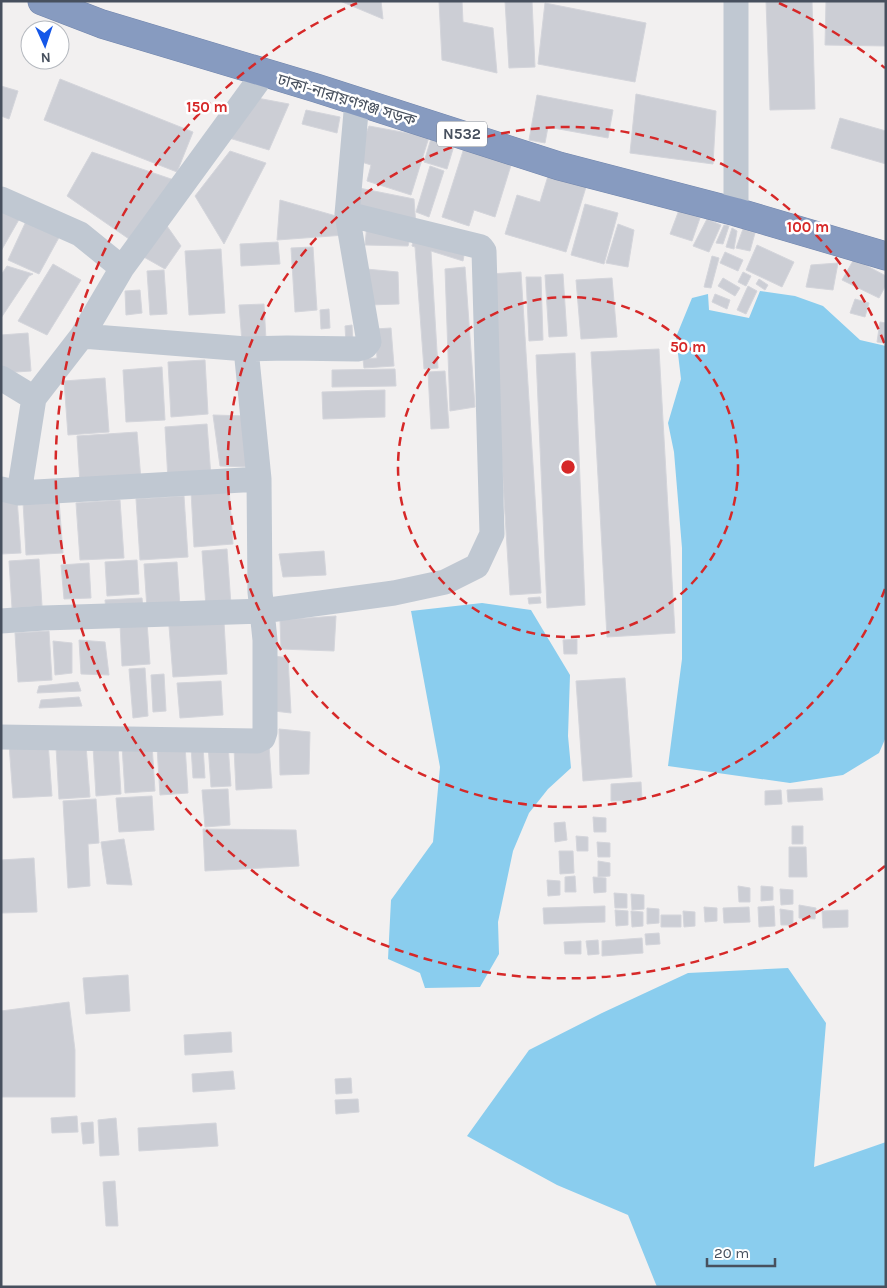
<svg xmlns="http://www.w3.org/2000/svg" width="887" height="1288" font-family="Karla,'Noto Sans Bengali',sans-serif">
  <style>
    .water { fill: #8acdee }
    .building { fill: #ccced5; stroke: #d4d5db }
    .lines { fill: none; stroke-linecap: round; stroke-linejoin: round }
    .highway-casing { stroke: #7286ac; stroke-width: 29 }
    .minor { stroke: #c0c8d2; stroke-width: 25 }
    .highway { stroke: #879bc0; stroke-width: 28 }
    .ring { fill: none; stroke: #d62828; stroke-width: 2.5; stroke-dasharray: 9 6 }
    .labels { text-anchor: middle; stroke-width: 5; stroke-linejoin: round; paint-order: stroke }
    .shield { fill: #fff; stroke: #7e848e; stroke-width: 1 }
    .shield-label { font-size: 15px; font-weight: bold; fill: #47505e }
    .street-label { font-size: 16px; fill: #47505e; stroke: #fff }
    .centre { fill: #d62828; stroke: #fff; stroke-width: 2.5 }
    .ring-label { font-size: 15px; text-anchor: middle; font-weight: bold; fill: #d62828; stroke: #fff; stroke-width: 5; stroke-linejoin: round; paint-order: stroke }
  </style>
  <rect width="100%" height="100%" fill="#f2f0f0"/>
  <path class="water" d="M760,291l35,5 28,10 37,34 26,6v391l-7,16 -36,22 -53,8 -122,-17 14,-107v-111l-8,-96 -6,-29 13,-44 -5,-42 16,-39 16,-4 1,16 40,8z
    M482,603l49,7 39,65 -2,61 3,32 -23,21 -19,24 -16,38 -15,71 1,32 -19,33 -55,1 -5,-15 -32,-14 3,-59 42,-58 7,-75 -29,-156z
    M788,968l38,55 -12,144 72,-25v145h-229l-29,-72 -71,-30 -90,-49 62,-86 73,-37 86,-40z"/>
  <path class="building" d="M340,1h41l2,18z
    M439,1h23l1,21 30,6 4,45 -55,-13z
    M505,1h27l3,66 -26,1z
    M766,1h46l3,108 -45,1z
    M826,1h60v45l-61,-1z
    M545,3l101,20 -11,59 -97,-18z
    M60,79l133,53 -16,40 -133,-52z
    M1,86l17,5 -9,28 -8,-3z
    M636,94l80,17 -3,53 -83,-11z
    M537,95l76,15 -5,28 -60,-11 -3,16 -16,-3z
    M257,98l32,6 -20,46 -40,-12z
    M306,110l34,7 -3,16 -35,-9z
    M840,118l46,13v33l-55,-16z
    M369,126l60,11 -18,58 -44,-14 4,-16 -16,-5z
    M433,132l23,7 -9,30 -23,-7z
    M464,148l48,14 -17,55 -21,-7 -5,16 -27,-9z
    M230,151l36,12 -42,81 -29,-48z
    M92,152l82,28 -45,59 -62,-43z
    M430,166l14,5 -15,46 -13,-5z
    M548,176l38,11 -20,65 -61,-18 12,-39 23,7z
    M354,187l60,12 2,28 -66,-19z
    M280,200l63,18 2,17 -68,5z
    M585,204l33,9 -14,51 -33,-9z
    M1,206l20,10 -20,35z
    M679,210l21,8 -8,23 -22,-7z
    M28,217l34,15 -23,42 -31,-14z
    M707,219l14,6 -12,27 -16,-6z
    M367,224l44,10 -3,12 -43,-1z
    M618,224l16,6 -6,37 -22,-4z
    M724,225l5,1 -6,18 -7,-1z
    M167,226l14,20 -16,23 -23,-13z
    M732,228l5,3 -3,18 -8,-2z
    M743,229l12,4 -5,18 -14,-3z
    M415,233l50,17 -2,11 -32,-10 7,117 -14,1 -9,-122 -3,-1z
    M278,242l2,22 -39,2 -1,-22z
    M757,245l37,17 -12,25 -36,-17z
    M313,247l4,63 -22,2 -4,-64z
    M221,249l4,64 -36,2 -4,-64z
    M725,252l18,8 -5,11 -18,-8z
    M712,256l7,2 -8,30 -7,-1z
    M854,259l32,17v9l-7,13 -37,-18z
    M838,263l-5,27 -27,-3 5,-22z
    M53,264l28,16 -34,55 -29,-14z
    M7,266l26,8 -4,2 -28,42v-43z
    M465,267l10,140 -25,4 -5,-142z
    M366,269l32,3 1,32 -31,1z
    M164,270l3,44 -17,1 -3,-44z
    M521,272l20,321 -31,2 -20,-321z
    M743,272l8,4 -5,10 -8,-4z
    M563,274l4,62 -18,1 -4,-62z
    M526,277h15l2,63 -14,1z
    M612,278l5,59 -36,2 -5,-59z
    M723,278l17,10 -5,8 -17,-10z
    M759,279l9,6 -3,5 -9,-6z
    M748,286l9,5 -11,23 -9,-4z
    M140,290l2,23 -16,2 -1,-24z
    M715,294l15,6 -3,9 -15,-7z
    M855,299l14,4 -4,14 -15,-4z
    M264,304l2,36 -24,2 -3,-37z
    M329,309l1,19 -9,1 -1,-19z
    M880,322l6,1v20l-9,-1z
    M352,325l1,19h-7l-1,-18z
    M391,328l3,38 -30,2 -1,-9 14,-1 -2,-29z
    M28,333l3,38 -30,2v-38z
    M659,349l16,284 -68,4 -16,-285z
    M575,353l10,252 -38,3 -11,-253z
    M205,360l3,54 -37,3 -3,-55z
    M162,367l3,53 -39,2 -3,-52z
    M395,369l1,17 -64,1v-17z
    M445,371l4,57 -18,1 -3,-57z
    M105,378l4,54 -41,3 -4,-54z
    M385,390v27l-62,2 -1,-27z
    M213,415l34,1 7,51 -34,-1z
    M207,424l4,53 -43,3 -3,-53z
    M137,432l4,48 -61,4 -3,-48z
    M229,488l4,56 -39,3 -3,-56z
    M184,496l4,61 -48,3 -4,-61z
    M17,498l4,55 -20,1v-55z
    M59,500l4,53 -37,2 -3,-53z
    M120,500l4,58 -44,2 -4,-57z
    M227,549l4,56 -25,2 -4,-56z
    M324,551l2,24 -43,2 -4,-23z
    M39,559l3,47 -30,2 -3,-47z
    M137,560l2,34 -32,2 -2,-34z
    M177,562l3,45 -33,2 -3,-45z
    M89,563l2,35 -27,1 -3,-34z
    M540,597l1,6 -12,1 -1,-6z
    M142,598l1,10 -37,2 -1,-10z
    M336,616l-2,35 -53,-2 -1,-29z
    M147,622l3,42 -28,2 -2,-42z
    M224,622l3,52 -54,3 -4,-51z
    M49,631l3,49 -34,2 -3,-49z
    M577,639v15h-13l-1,-14z
    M79,640l26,2 4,33 -28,-1z
    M53,641l19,2v30l-17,2z
    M275,656l13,2 3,55 -17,-2z
    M145,668l3,48 -15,2 -4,-49z
    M164,674l2,37 -13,1 -2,-37z
    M625,678l7,99 -49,4 -7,-100z
    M221,681l2,34 -43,3 -3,-35z
    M78,682l3,9 -44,2 2,-7z
    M79,697l3,9 -43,2 2,-8z
    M279,729l31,3 -1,42 -29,1z
    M48,742l4,54 -39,2 -4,-54z
    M152,744l3,47 -30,2 -3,-47z
    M228,744l3,42 -20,1 -3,-42z
    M86,745l4,52 -31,2 -3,-52z
    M118,745l3,49 -25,2 -3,-50z
    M185,745l3,48 -28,2 -3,-48z
    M269,745l3,43 -36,2 -2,-42z
    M203,746l2,32h-12l-2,-31z
    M641,782l1,18 -31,1v-17z
    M822,788l1,12 -35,2 -1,-12z
    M228,789l2,36 -25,2 -3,-37z
    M781,790l1,14 -17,1v-14z
    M152,796l2,34 -35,2 -3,-34z
    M96,799l3,44 -11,1 2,42 -22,2 -5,-87z
    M593,817l13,1v14h-12z
    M565,822l2,18 -12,2 -1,-19z
    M792,826h11v18h-11z
    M203,829l93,1 3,36 -94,5z
    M576,836l12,1v14h-11z
    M124,839l8,46 -25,-1 -6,-42z
    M597,842l13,1v14h-12z
    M789,847h17l1,30h-18z
    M559,851h14l1,22 -14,1z
    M34,858l3,54 -36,1v-53z
    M598,861l12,2v13l-12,1z
    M575,876l1,16h-11v-15z
    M593,877l13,1v14l-12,1z
    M547,880l13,1v14l-12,1z
    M738,886l12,2v14h-11z
    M761,886l12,1v13l-12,1z
    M780,889l13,1v14l-12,1z
    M614,893l13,1v14h-12z
    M631,894l13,1v14l-12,1z
    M799,905l17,3 -1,11 -16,-1z
    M605,906v16l-61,2 -1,-16z
    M774,906l1,20 -16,1 -1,-20z
    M704,907l13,1v13l-12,1z
    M749,907l1,15 -26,1 -1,-15z
    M647,908l12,1v14l-12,1z
    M780,909l13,2v14h-12z
    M615,910l13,1v14l-12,1z
    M848,910v17l-25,1 -1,-17z
    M631,911l12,1v14l-11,1z
    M683,911l12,1v14l-11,1z
    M661,915h20v12h-20z
    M659,933l1,11 -14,1 -1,-11z
    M642,938l1,15 -41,3v-15z
    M598,940l1,14 -11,1 -2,-14z
    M581,941v13h-16l-1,-12z
    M128,975l2,36 -44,3 -3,-36z
    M69,1002l6,48v47h-74v-86z
    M231,1032l1,20 -47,3 -1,-20z
    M233,1071l2,18 -42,3 -1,-18z
    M351,1078l1,15 -16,1 -1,-15z
    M358,1099l1,13 -23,2 -1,-14z
    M77,1116l1,16 -26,1 -1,-15z
    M116,1118l3,37 -19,1 -2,-36z
    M93,1122l1,21 -11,1 -2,-21z
    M216,1123l2,23 -79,5 -1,-23z
    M115,1181l3,45h-12l-3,-44z"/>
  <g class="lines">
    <defs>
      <path id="highway" d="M42,1l60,23 214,64 243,78 177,46 150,44"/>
    </defs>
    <use href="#highway" class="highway-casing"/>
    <path class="minor" d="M1,199l79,35 42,34
      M736,212v-211
      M246,349l-164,-13 40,-68 142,-195
      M1,378l33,20
      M1,489l18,4 240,-14
      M19,493l15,-95 48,-62
      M1,621l43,-3 218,-7 -2,-19 -1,-113 -13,-130 41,-1 70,1 8,-2 4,-5 -22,-128 10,-113
      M1,737l256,4 6,-3 2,-6v-92l-3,-29 132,-18 51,-11 32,-16 15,-32 -8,-283 -3,-4 -134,-33"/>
    <use href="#highway" class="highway"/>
  </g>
  <g class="ring">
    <circle cx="568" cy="467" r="170"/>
    <path d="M885 589A340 340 0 1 1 885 345"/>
    <path d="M885 866A510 510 0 1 1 357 3M779 3A510 510 0 0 1 885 68"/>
  </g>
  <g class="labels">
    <rect class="shield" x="437" y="121.5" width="50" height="25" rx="4"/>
    <g class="shield-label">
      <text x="462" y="139">N532</text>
    </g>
    <g class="street-label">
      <text transform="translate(347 99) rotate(17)" y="6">ঢাকা-নারায়ণগঞ্জ সড়ক</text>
    </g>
  </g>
  <circle cx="568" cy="467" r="8" class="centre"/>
  <g class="ring-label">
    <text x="207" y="112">150 m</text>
    <text x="808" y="232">100 m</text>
    <text x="688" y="352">50 m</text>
  </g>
  <rect width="887" height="1288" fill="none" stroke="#47505e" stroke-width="5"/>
  <g transform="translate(45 45) rotate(177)"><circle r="24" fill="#ffffff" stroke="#b5b9bf"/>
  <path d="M0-4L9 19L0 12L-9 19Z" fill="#1557e8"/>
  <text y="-8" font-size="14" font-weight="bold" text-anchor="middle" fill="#47505e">N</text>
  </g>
  <path d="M707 1258v8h68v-8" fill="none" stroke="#47505e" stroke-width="2.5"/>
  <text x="714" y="1258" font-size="15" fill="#47505e" stroke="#ffffff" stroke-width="4" paint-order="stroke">20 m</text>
</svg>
